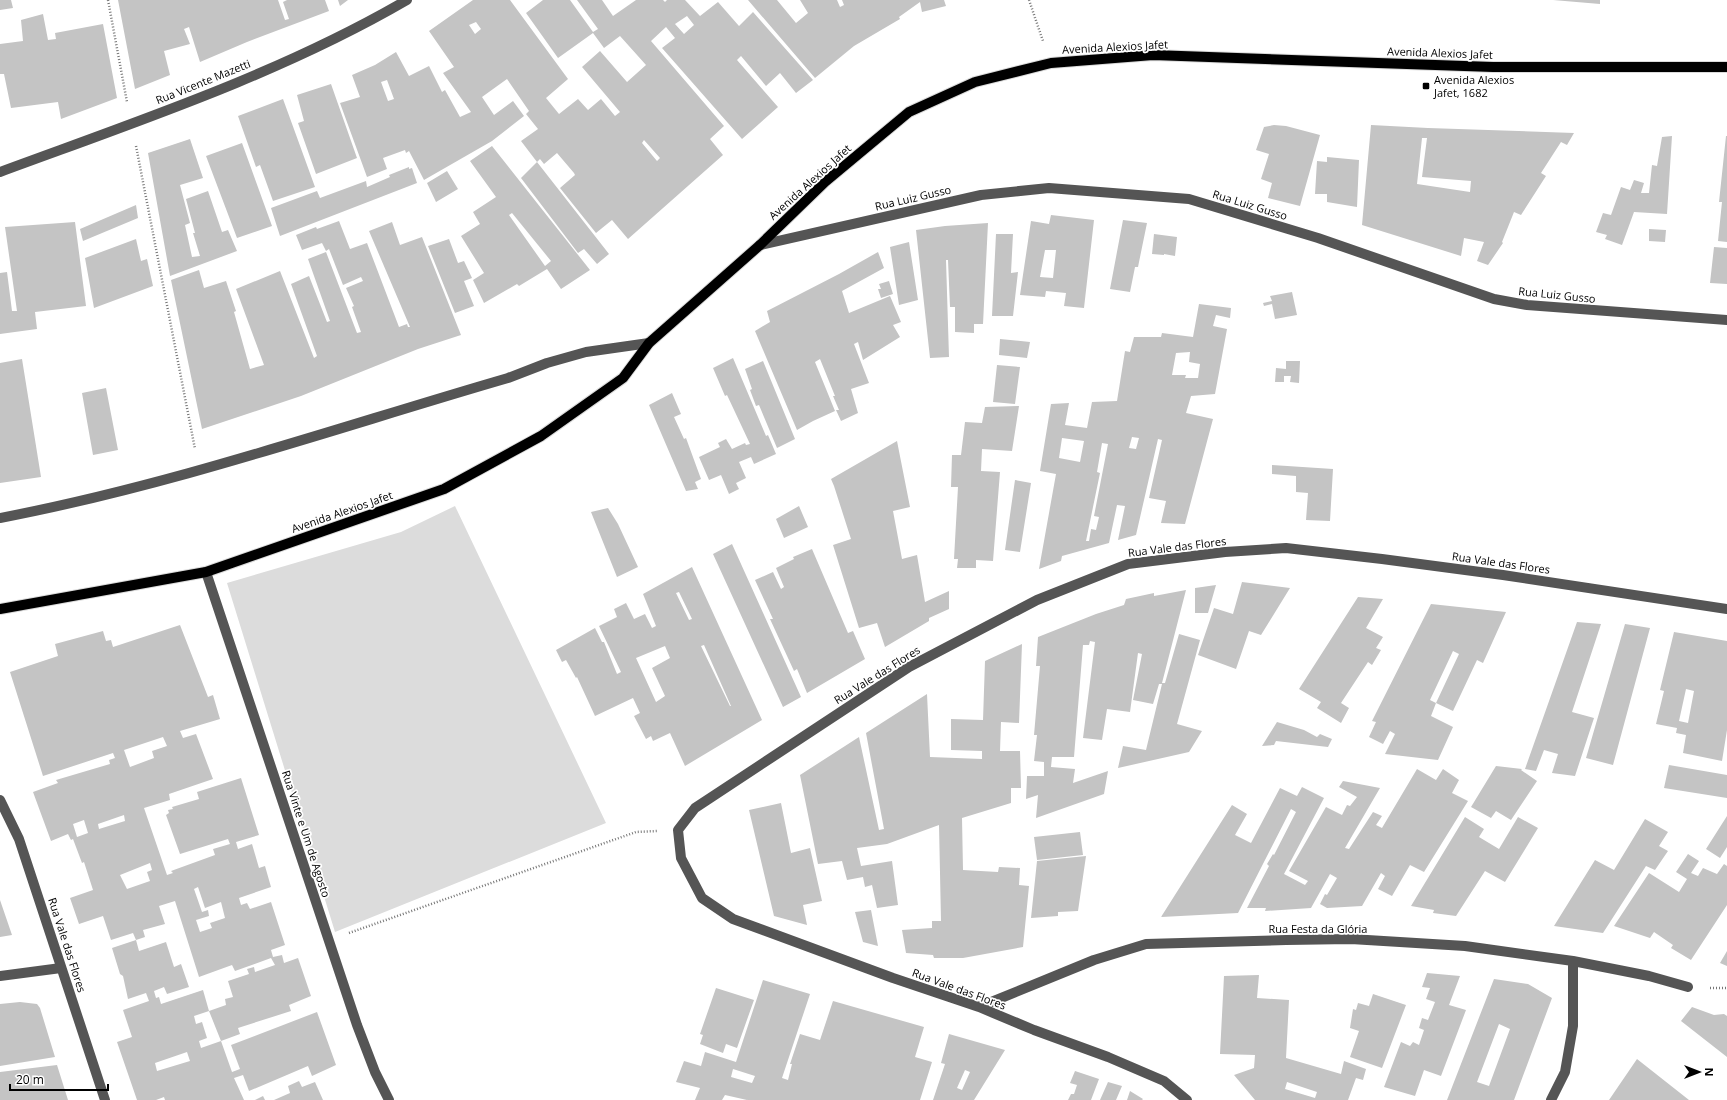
<svg xmlns="http://www.w3.org/2000/svg" width="1727" height="1100" font-family="'Open Sans',sans-serif">
  <style>
    .green { fill: #dcdcdc }
    .building { fill: #c4c4c4; fill-rule: evenodd }
    .lines { fill: none; stroke-linecap: round; stroke-linejoin: round }
    .major-casing { stroke: #dbdbdb; stroke-width: 12 }
    .path { stroke: #777; stroke-width: 2.5; stroke-dasharray: 1 2; stroke-linecap: butt }
    .minor { stroke: #555; stroke-width: 10 }
    .major { stroke: #000; stroke-width: 10 }
    .poi-dot { fill: #000; stroke: #fff; stroke-width: 1.5 }
    .labels { text-anchor: middle; stroke-width: 3.5; stroke-linejoin: round; paint-order: stroke }
    .street-label { font-size: 11px; fill: #000; stroke: #fff }
    .poi-label { font-size: 11px; fill: #000; stroke: #fff; text-anchor: start }
  </style>
  <rect width="100%" height="100%" fill="#fff"/>
  <path class="green" d="M455,506l151,317 -271,109 -108,-349 174,-51z"/>
  <path class="building" d="M0,0h11l2,8 -13,2z
    M118,0h160l7,20 4,-1 -6,-17 4,-2h38l4,11 -82,31 -47,20 -11,-35 -5,2 6,15 -26,7 6,24 -35,14z
    M338,0h10l-8,6z
    M473,0h37l58,79 -22,19 13,16 19,-15 10,11 13,-11 14,17 5,-4 -38,-45 18,-16 27,31 19,-17 -26,-29 -16,12 -11,-15 -35,25 -32,-45 17,-13h27l23,32 5,-3 -21,-29h25l11,16 23,-16h27l2,2 2,-2h18l15,16 18,-14 21,24 14,-14 60,68 -17,13 -16,-20 -14,13 -25,-30 -4,4 41,47 -36,32 -80,-91 13,-10 -9,-11 -15,14 73,85 -14,13 13,16 -95,84 -16,-19 -16,13 -36,-45 15,-13 -1,-2 -17,-20 -13,11 -4,-5 -3,3 72,92 -12,10 -13,-15 -6,4 -57,-75 16,-16 -16,-21 17,-12 -12,-15 3,-3 -22,-32 -25,18 12,18 19,-14 11,15 -32,25 -68,39 -15,-29 -3,2 -1,-3 -22,8 4,11 -20,8 -27,-74 20,-6 -8,-22 23,-10 21,-13 13,24 20,-10 13,26 3,-2 15,27 11,-5 -28,-39 11,-6 -25,-36zM687,16l7,9 -10,9 -9,-10zM476,22l5,7 -6,5 -6,-9zM387,80l7,19 -6,2 -7,-19zM644,140l16,18 -3,3 -15,-18z
    M748,0h29l19,23 12,-10 -8,-13h37l3,7 4,-2 -2,-5h102l2,6 -24,6 -2,-10 -21,15 1,2 -46,27 -39,32z
    M1553,0h47v4z
    M43,14l5,26 8,-1 -1,-6 48,-9 14,74 -56,21 -3,-17 -47,6 -7,-34h-4v-30l23,-3 -2,-21z
    M331,84l26,74 -41,16 -18,-51 6,-2 -7,-26z
    M283,99l32,88 -42,14 -13,-36 -4,2 -18,-51z
    M1274,125l12,1 34,9 -20,71 -32,-8 4,-15 -11,-4 8,-25 -13,-4 8,-23z
    M1371,125l57,3 146,5 -7,12 -6,-3 -20,31 5,3 -25,39 -7,-3 -12,30 1,1 -15,22 -11,-4 7,-19 -20,-4 -3,18 -99,-31zM1422,138h5l-5,39 49,4 7,3 -7,-3 -1,11 -53,-8z
    M1672,136l-5,78 -33,-2 -12,33 -17,-6 2,-4 -11,-3 7,-19 8,2 10,-28 9,3 4,-10 10,3 -3,10h8l3,-28 5,1 5,-29z
    M1726,136h1v106l-9,-1 4,-39h-3z
    M190,139l13,39 -23,7 10,38 -5,2 7,32 8,-1 -7,-23h2l-9,-34 22,-8 14,41 6,-2 9,21 -67,25 -22,-123z
    M242,143l30,83 -35,12 -31,-82z
    M492,146l98,124 -29,19 -14,-20 -28,17 -2,-2 -33,19 -11,-23 11,-7 -23,-37 19,-12 -7,-12 23,-15 -26,-36zM512,213l39,48 -6,5 -36,-51z
    M1327,157l32,3 -2,47 -30,-5v-8h-12l2,-33 10,1z
    M409,167v2l3,-1 5,15 -137,53 -9,-28 46,-17 3,7 46,-17 1,6 23,-10 -1,-2z
    M447,171l11,18 -22,13 -9,-19z
    M136,205l2,13 -55,23 -3,-12z
    M1051,215l43,5 -10,88 -20,-2 2,-13 -20,-2 -1,6 -25,-2 11,-74 18,3zM1045,250h11l-3,28 -13,-1z
    M1123,220l24,3 -8,39 -1,5h-3l-5,25 -20,-3z
    M339,221l11,28 17,-6 32,84 8,-3 1,3h2l-41,-96 23,-9 8,23 22,-8 39,98 -43,14 -117,47 -99,33 -31,-149 28,-10 5,18 22,-7 10,30 -2,1 16,57 14,-4 -28,-76 44,-18 34,87 3,-2 -26,-72 18,-8 18,46 3,-1 -22,-62 18,-7 31,81 4,-1 -9,-25 2,-1 -8,-18 17,-7 -2,-4 -18,8 -14,-36 -3,2 -4,-8 -20,7 -6,-15 20,-8 1,2z
    M75,222l11,84 -51,6 2,17 -37,5v-61l7,-1 5,39h5l-12,-84z
    M988,223l-5,101h-9v9l-19,-1v-25h-5l-2,-47h-2l3,97 -19,1 -14,-128 29,-4z
    M1649,229l17,1 -1,12 -16,-1z
    M996,234h17l-2,39 7,-1 -5,44h-21z
    M1154,234l23,3 -2,19 -11,-2v1l-12,-1z
    M136,239l5,22 6,-2 6,27 -59,22 -9,-50z
    M449,239l9,24 6,-2 8,17 -8,3 10,25 -19,7 -27,-67z
    M909,242l9,58 -19,5 -9,-58z
    M1714,247l13,1v36l-17,-1z
    M878,252l6,16 -42,23 7,22 41,-17 11,26 -8,3 7,12 -37,23 -5,-18 -4,2 15,39 -18,6 7,24 -17,8 -5,-11h3l-6,-14h2l-15,-37 -5,3 20,49 -22,10 -8,-18 8,18 -16,9 -42,-99 15,-9 -3,-11 72,-37z
    M889,281l4,13 -12,4 -3,-9h3l-2,-5z
    M1292,292l5,23 -22,4 -3,-15 -8,2 -1,-3 9,-2 -2,-5z
    M1199,304l32,4 -1,10 -14,-3 -3,11 14,3 -12,65 -24,2 -5,17 27,6 -28,105 -24,-1 5,-22 -17,-3 13,-58 -4,-1 -22,96 -18,5 7,-34 -8,-1 -8,38 -47,13 -1,5 -22,8 17,-95 -16,-3 11,-67 18,-1 -4,22 22,3 5,-26 25,-1 8,-50 5,1 4,-15h27l1,-4 31,4zM1190,352l-1,10 11,2 -2,14h-13l1,-3h-14l4,-22zM1132,437l7,1 -3,11 -7,-1zM1062,438l22,3 -4,21 -21,-4zM1102,443l6,1 -14,72 5,1 -3,13 -5,-1 -2,12h-3l14,-68 -3,-1z
    M1000,339l30,3 -3,16 -28,-3z
    M733,358l33,78 2,-1 8,19 -22,10 -3,-7 -12,5 7,16 -10,5 3,6 -10,5 -8,-19 -12,5 -10,-23 21,-10 -2,-4 8,-4 6,10 13,-6 1,2 4,-1 -23,-49 -2,1 -12,-28z
    M22,359l19,118 -41,6v-120z
    M763,361l32,78 -18,9 -18,-43 -3,1 -6,-16 2,-1 -7,-20z
    M1286,361h14l-1,22 -9,-1 1,-6h-7v6h-9l1,-14 10,1z
    M997,365l23,2 -5,37 -22,-2z
    M106,388l12,62 -25,5 -11,-62z
    M672,393l9,21 -7,3 10,22 2,-1 15,41 -6,3 3,7 -12,2 -37,-86z
    M1019,406l-7,45 -30,-2 -1,22 19,1 -7,89 -17,-1v8h-19l1,-9h-4l4,-72h-7l1,-32h9l4,-33 17,1 3,-16z
    M897,441l13,66 -17,4 9,48 15,-4 8,47 24,-11v18l-20,9v3l-44,26 -8,-24 -18,5 -26,-83 18,-6 -17,-53 -3,-7z
    M1272,465l61,4 -3,52 -24,-1 2,-27 -12,-1v-16l-24,-2z
    M1015,480l16,3 -11,69 -15,-2z
    M799,506l9,21 -24,11 -8,-19z
    M608,508l10,16 20,43 -21,10 -26,-65z
    M732,544l69,153 -18,10 -70,-153z
    M812,549l36,84 5,-2 12,28 -58,34 -10,-24 -3,2 -24,-52h3l-18,-39 18,-8 8,17 3,-2 -8,-19 18,-9 -1,-2z
    M692,567l70,153 -77,46 -15,-33 -17,8 -2,-5 -5,3 -12,-23 6,-3 -7,-15 -38,18 -18,-39 -1,1 -10,-18 -4,2 -6,-12 39,-22 7,14h2l13,32 4,-2 -22,-46 18,-9 -3,-8 12,-6 8,16 11,-5 7,14 4,-2 -13,-32zM679,592l13,27 -3,1 -13,-27zM704,645l27,61h-1l-29,-60zM665,646l5,12 -18,10 13,28 -9,6 -20,-44z
    M1242,582l48,6 -29,47 -12,-4 -13,38 -38,-14 16,-47 19,6z
    M1216,585l-8,28h-13v-25z
    M1186,590l-24,93h3l14,-49 21,6 -23,84 25,7 -13,21 -71,16 5,-22 23,4 16,-66h-3l-6,20 -20,-4 9,-46 -4,-1 -8,59 -23,-3 -5,31 -19,-2 12,-96 -5,-1 -1,4h-6l-9,112h-22l-1,10 24,2 -2,14 35,-12 -4,23 -68,24 2,-23 -12,4 1,-23h17v-14l-10,-1 3,-26h-3l6,-69h-4l2,-29 58,-23 28,-9 2,-6 28,-6v3z
    M1358,597l25,2 -17,29 17,9 -7,11 5,2 -9,15 -4,-3 -27,41 8,5 -8,15 -24,-15 4,-6 -22,-13z
    M1431,604l75,8 -23,51 -6,-3 -24,51 -17,-8 -5,13 22,11 -15,33 -53,-6 10,-20 -5,-3 -7,13 -14,-7 7,-15 -4,-1zM1453,651l6,3 -23,49 -6,-3z
    M1577,622l24,2 -29,88 22,6 -19,58 -23,-3 6,-19 -14,-4 -8,21 -11,-2z
    M1625,624l25,4 -37,137 -27,-7z
    M180,625l28,72 5,-2 7,24 -40,12 3,7 13,-4 17,45 -44,15 1,6 -26,8 23,67 6,-2 -2,-2 44,-16 -2,-6 17,-5 -2,-5 -48,15 -14,-39 3,-2 -1,-3 5,-1 -1,-2 27,-8 -2,-7 44,-14 18,57 -23,7 2,7 14,-5 7,24 6,-2 6,21 -32,11 2,7 6,-2 3,6 21,-7 14,43 -14,5 2,7 9,-2 2,8 14,-5 13,38 -22,9 2,6 -53,17 2,6 -19,7 -12,-30 17,-6 -1,-6 8,-2 -5,-16 21,-7 -2,-5 7,-2 1,5 20,-7 -4,-7 -36,13 -3,-6 -33,12 -24,-76 -16,5 6,18 -22,6 2,7 -9,3 -3,-7 -22,7 -8,-24 -24,8 -9,-26 23,-8 -9,-28 -2,1 -9,-24 -2,1 -3,-6 -17,7 -18,-49 25,-9 -2,-3 54,-16 -1,-4 6,-2 -2,-5 -70,23 -33,-104 48,-16 -3,-12 48,-13 3,10 5,-1 2,7zM163,737l4,9 -15,5 2,7 -24,9 -6,-17zM124,815l1,6 -26,8 -1,-5zM84,820l4,13 -11,4 -4,-13zM150,863l2,7 -5,2 3,9 -23,8 -7,-14zM198,887l7,21 16,-6 4,16 -15,5 2,5 -12,4 -4,-12 13,-4 -1,-6 -6,2 -8,-23z
    M1674,632l53,9v89l-5,31 -39,-8 3,-18 -10,-2 1,-5 -21,-4 8,-33 -4,-1zM1686,689l8,2 -6,32 -9,-2z
    M1022,644l-3,79 -18,-1 -1,29h20l1,37h-10v15l-49,15 1,52 35,2 1,-5 21,1 -1,17 10,1 -6,61 -60,11h-29l-1,-3 -27,-2 -4,-23 30,-2v-7h9l-2,-96 -52,19 -30,4 4,18 31,-5 6,44 -21,3 -5,-23 -7,2 -2,-10 -16,3 -5,-19 -24,3 -18,-89 59,-38 20,93 5,-1 -18,-96 61,-39 3,63 52,2v-8l-31,-1v-31l32,1 2,-59z
    M1277,722l27,8 13,7 3,-3 12,5 -4,8 -52,-6 -2,4 -12,1z
    M1669,765l58,10v23l-63,-10z
    M1496,766l26,3 -1,1 16,11 -26,39 -15,-9 -5,7 -20,-11z
    M1417,769l19,11 7,-11 16,11 -7,13 16,8 -44,71 -14,-7 -18,31 -14,-7 7,-13 -4,-3 -19,33 -35,2 -7,-4 5,-10 2,1 10,-17 -7,-4 -19,34 -46,3 1,-3h-19l22,-42 -2,-2 6,-10 1,1 22,-43 -5,-3 -53,104 -77,4 71,-112 15,9 -12,21 16,8 29,-55 17,8 5,-9 22,11 -40,76 21,11 3,-4 -19,-10 37,-64 16,8 5,-10 3,1 7,-9 -18,-10 4,-6 37,7 -35,60 4,1 24,-37 9,4 -6,9 6,3z
    M781,803l10,50 19,-5 12,53 -19,4 4,20 -33,-9 -25,-106z
    M1727,816v31l-7,11 -14,-9z
    M1465,817l19,12 -5,8 20,12 19,-32 20,11 -33,54 -20,-11 -29,45 -23,-3 1,-3 -23,-4z
    M1645,819l23,13 -9,14 9,5 -13,19 -9,-4 -43,67 -49,-7 41,-66 19,10z
    M1080,832l3,23 -46,5 -3,-23z
    M1688,854l11,7 -8,12 7,3 5,-8 14,6 7,-10 3,2v39l-36,55 -20,-12 2,-3 -19,-13 -4,6 -36,-12 35,-53 30,19 8,-13 -11,-7z
    M1086,856l-8,55 -20,1v4l-27,2 6,-57z
    M0,900l12,35 -12,2z
    M871,910l7,36 -15,-4 -8,-30z
    M136,940l3,11 27,-9 8,25 7,-3 8,23 -22,7 -3,-7 -10,4 2,7 3,-1 2,7 42,-14 6,21 -15,5 2,8 6,-2 5,16 -8,3 2,7 20,-7 11,31 8,-3 -9,-24 86,-33 19,53 -24,11 -4,-10 -59,25 -6,-16 -9,3 10,22h-79l-1,-3 -8,3h-19l-20,-58 15,-5 -9,-27 26,-9 -3,-8 -18,6 -5,-23 -3,-2 -8,-26zM187,1052l3,9 -33,10 -2,-8z
    M1727,951v15l-7,-3z
    M1427,973l33,3 -11,29 17,5 -25,66 -17,-6 -9,26 -31,-9 17,-45 9,4 3,-4 6,3 5,-15 -5,-2 3,-10 6,2 7,-18 -9,-3 4,-11 -8,-1z
    M1259,975l-2,23 32,2 -3,58 55,16 3,-13 22,8 -3,11 -7,-2 -8,22h-93l-21,-25 20,-7 1,-13 -35,-1 4,-78zM1287,1082l30,10 -2,6 -30,-9z
    M1494,979l34,5 24,14 -38,102h-67zM1499,1024l11,5 -21,57 -12,-4z
    M763,980l47,14 -28,84 6,2 4,-16h-2l10,-30 20,6 13,-39 91,26 -9,30 17,5 -12,38h-173l1,-6 -1,6 -22,-5 -3,5h-27l5,-12 -24,-6 8,-21 17,5 4,-14 31,10zM733,1069l22,7 -3,7 -21,-6z
    M716,988l38,12 -17,48 -11,-4 -3,9 -23,-9 3,-9 -3,-1z
    M1373,994l33,11 -24,63 -32,-11 9,-26 -9,-3 3,-19 3,1 2,-7 11,3z
    M20,1002l17,2 3,4 15,49 -55,9v-62z
    M1692,1007l22,8 10,-1 3,2v41l-46,-36z
    M949,1034l56,16 -31,50h-41l12,-36 -4,-1zM965,1070l5,2 -8,18 -5,-2z
    M1637,1059l52,41h-80z
    M57,1065l11,35h-68v-28z
    M1075,1071l24,8 -8,21h-23l3,-6h3l3,-9 -7,-2z
    M299,1081l3,6 13,-5 8,18h-49l16,-7 -2,-7z
    M1108,1082l14,4 -6,14h-16z
    M1130,1091l13,8 -1,1h-15z
    M263,1096l2,4h-10z"/>
  <g class="lines">
    <defs>
      <path id="major" d="M0,609l206,-37 238,-83 97,-53 82,-58 26,-35 111,-98 65,-63 84,-70 66,-30 76,-19 102,-8 340,12h234"/>
    </defs>
    <use href="#major" class="major-casing"/>
    <path class="path" d="M108,0l19,102
      M1029,0l14,41
      M136,146l59,303
      M349,933l287,-101 21,-1
      M1710,988h17"/>
    <path class="minor" d="M0,172c138,-51 280,-98 407,-172
      M760,245l221,-50 68,-7 140,11 129,39 176,61 33,6 200,15
      M0,518c173,-33 339,-91 508,-140l39,-15 39,-11 63,-9
      M206,572l151,453 18,47 14,28
      M0,800l19,39 86,261
      M0,976l61,-8
      M979,1007l115,-47 52,-16 140,-4 65,-1 114,7 108,15 76,15 39,11
      M1187,1100l-23,-19 -56,-24 -74,-27 -55,-23 -86,-29 -160,-59 -31,-21 -21,-40 -3,-28 17,-22 214,-141 128,-67 91,-36 97,-12 61,-4 96,11 121,16 224,34
      M1551,1100l14,-28 8,-46v-65"/>
    <use href="#major" class="major"/>
  </g>
  <rect class="poi-dot" x="1422" y="82" width="8" height="8" rx="2"/>
  <g class="labels">
    <g class="street-label">
      <text transform="translate(1115 47) rotate(-3)" y="4">Avenida Alexios Jafet</text>
      <text transform="translate(1440 53) rotate(2)" y="4">Avenida Alexios Jafet</text>
      <text transform="translate(203 82) rotate(-22)" y="4">Rua Vicente Mazetti</text>
      <text transform="translate(810 182) rotate(-42)" y="4">Avenida Alexios Jafet</text>
      <text transform="translate(913 198) rotate(-13)" y="4">Rua Luiz Gusso</text>
      <text transform="translate(1250 205) rotate(17)" y="4">Rua Luiz Gusso</text>
      <text transform="translate(1557 295) rotate(6)" y="4">Rua Luiz Gusso</text>
      <text transform="translate(342 512) rotate(-19)" y="4">Avenida Alexios Jafet</text>
      <text transform="translate(1177 547) rotate(-7)" y="4">Rua Vale das Flores</text>
      <text transform="translate(1501 563) rotate(8)" y="4">Rua Vale das Flores</text>
      <text transform="translate(877 675) rotate(-32)" y="4">Rua Vale das Flores</text>
      <text transform="translate(306 834) rotate(72)" y="4">Rua Vinte e Um de Agosto</text>
      <text x="1318" y="933">Rua Festa da Glória</text>
      <text transform="translate(67 945) rotate(72)" y="4">Rua Vale das Flores</text>
      <text transform="translate(959 989) rotate(20)" y="4">Rua Vale das Flores</text>
    </g>
    <g class="poi-label">
      <text x="1434" y="84">Avenida Alexios<tspan x="1434" dy="13">Jafet, 1682</tspan></text>
    </g>
  </g>
  <g transform="translate(1699 1072) rotate(90)" stroke="#ffffff" stroke-width="3" paint-order="stroke">
  <path d="M0-3L7 15L0 10L-7 15Z" fill="#000000"/>
  <text y="-6" font-size="11" font-weight="bold" text-anchor="middle" fill="#000000">N</text>
  </g>
  <path d="M10 1084v6h98v-6" fill="none" stroke="#000000" stroke-width="2"/>
  <text x="16" y="1084" font-size="12" fill="#000000" stroke="#ffffff" stroke-width="3" paint-order="stroke">20 m</text>
</svg>
